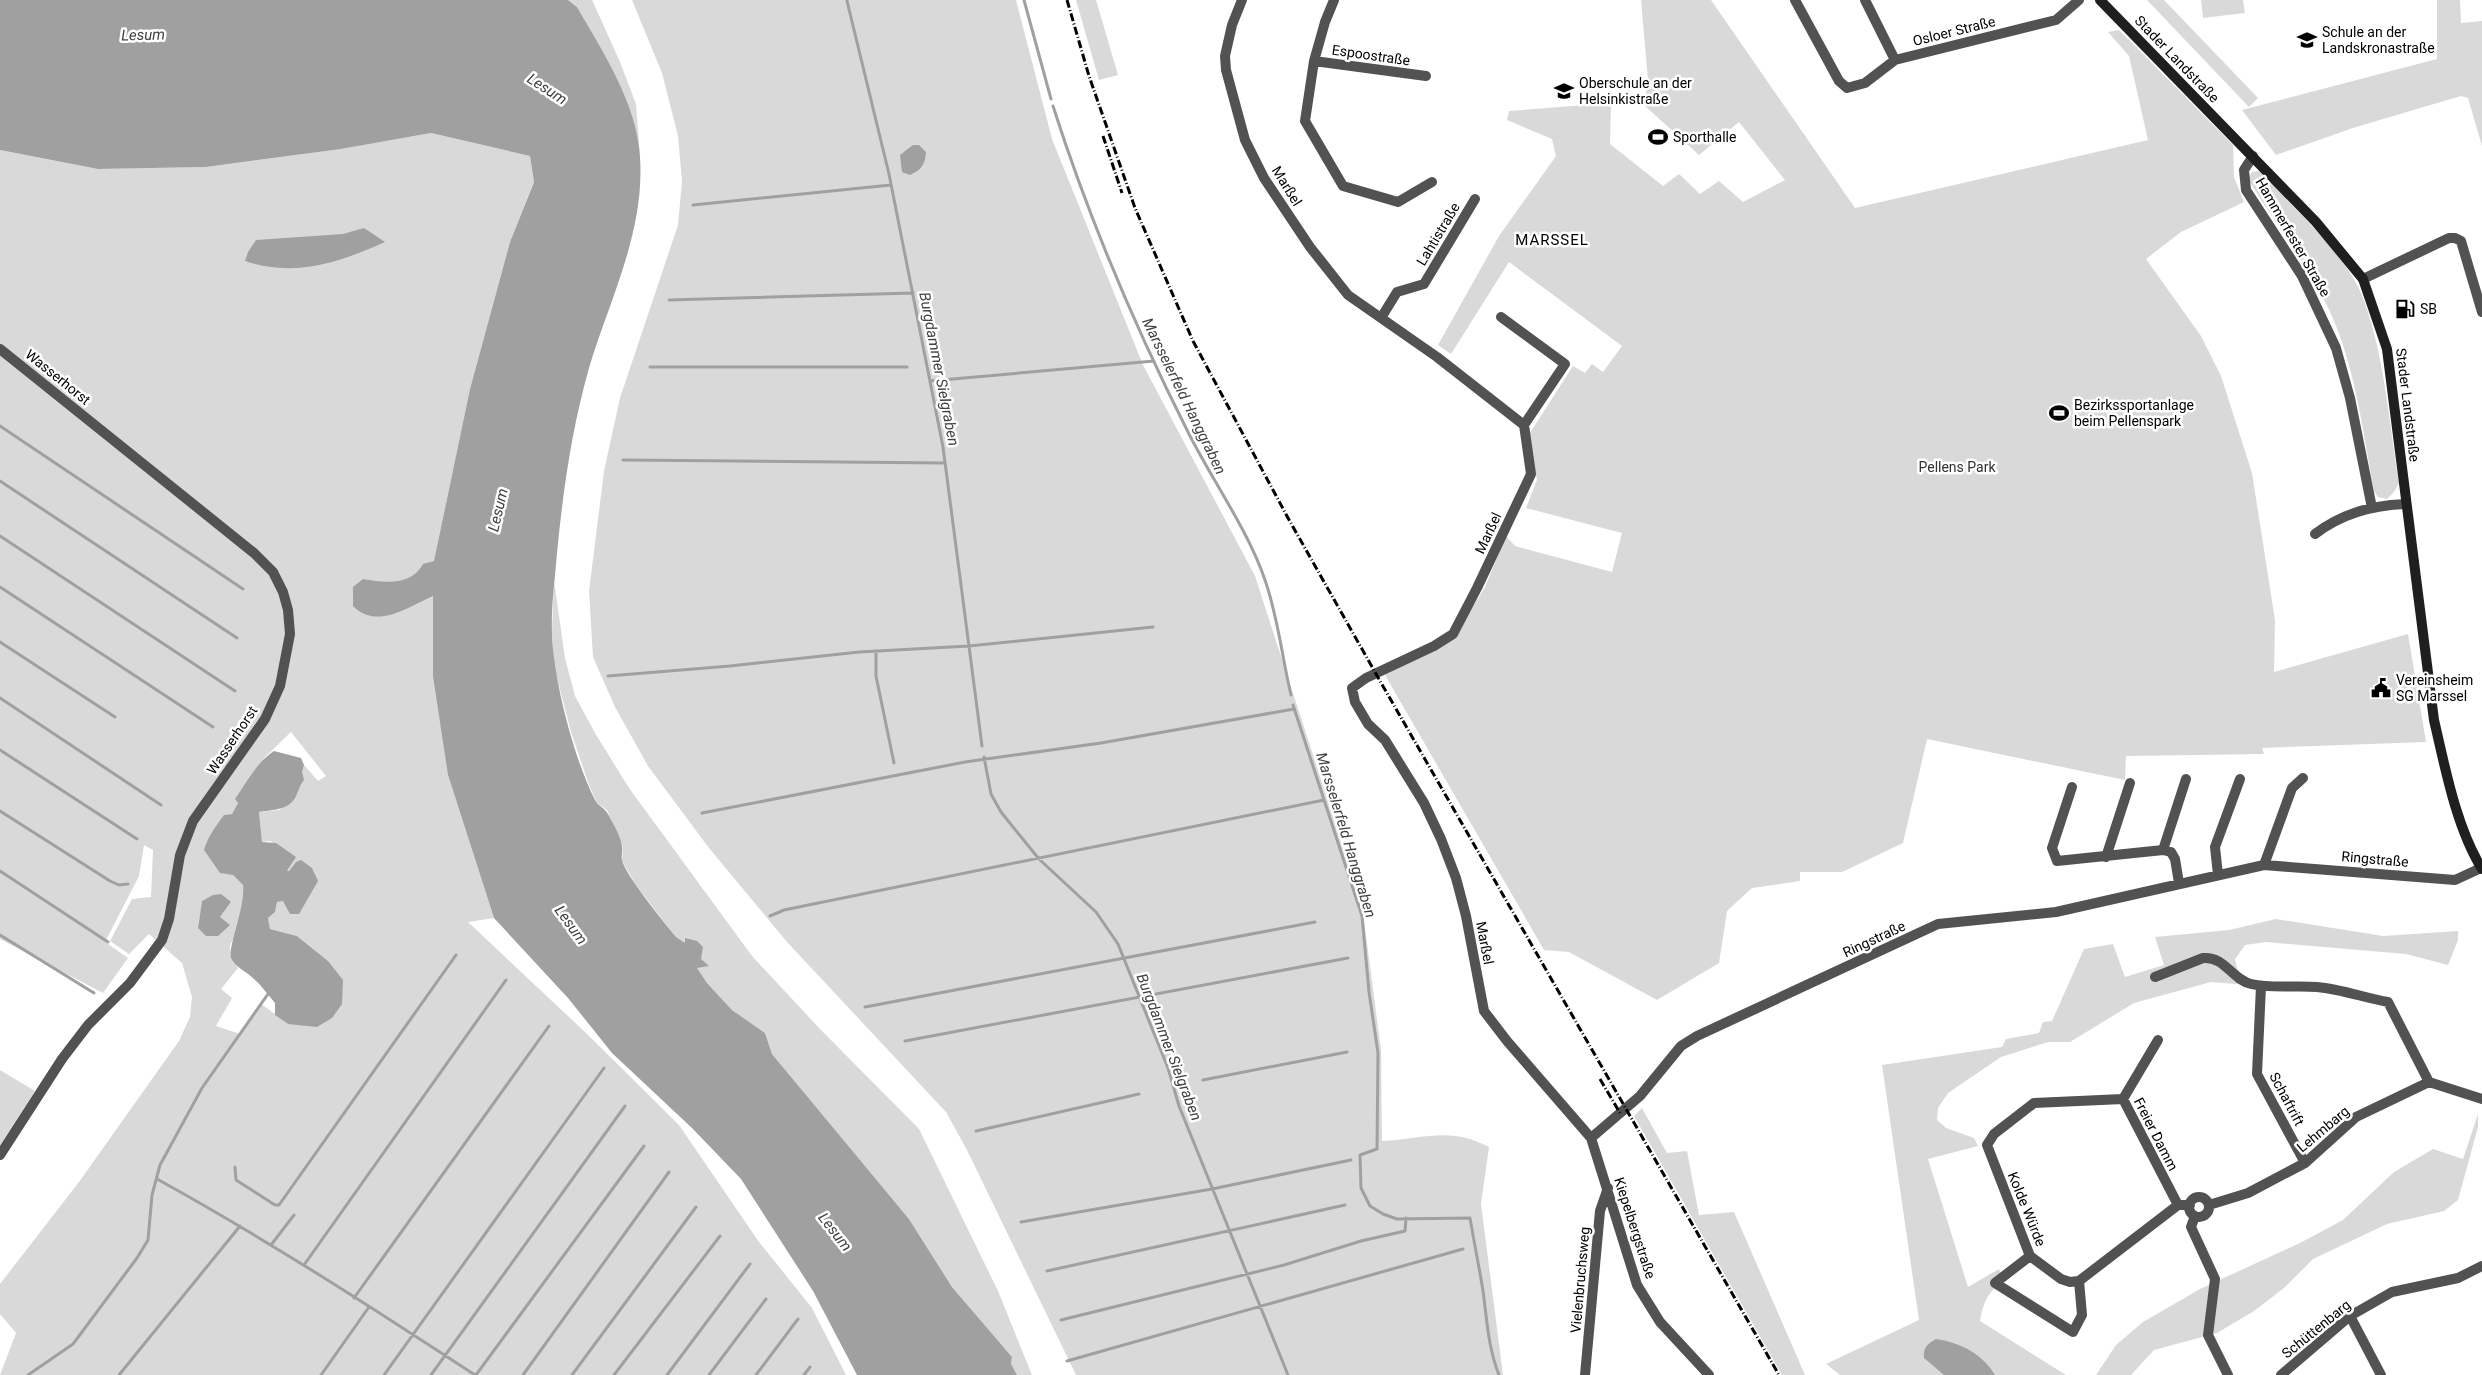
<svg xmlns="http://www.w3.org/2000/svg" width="2482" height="1375" font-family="Roboto,sans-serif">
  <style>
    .green { fill: #d9d9d9; fill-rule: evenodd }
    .water { fill: #a0a0a0 }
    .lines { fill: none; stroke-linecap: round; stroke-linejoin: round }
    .stream { stroke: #a0a0a0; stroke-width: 3 }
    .street { stroke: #525252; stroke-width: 10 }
    .secondary { stroke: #1f1f1f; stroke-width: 10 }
    .rail { stroke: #000; stroke-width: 3; stroke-dasharray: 8 2.5 1 2.5; stroke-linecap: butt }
    .labels { text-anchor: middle; stroke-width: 5; stroke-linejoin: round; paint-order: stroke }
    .street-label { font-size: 14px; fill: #000; stroke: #fff }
    .poi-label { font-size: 14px; fill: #000; stroke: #fff; text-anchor: start }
    .park-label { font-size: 14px; fill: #303030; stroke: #fff }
    .water-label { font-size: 15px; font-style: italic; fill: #414141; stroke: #fff }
    .neighbourhood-label { font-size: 15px; letter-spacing: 1px; fill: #000; stroke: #fff }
  </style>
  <rect width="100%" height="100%" fill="#fff"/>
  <path class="green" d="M568,0h24l1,2 27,60 16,42 4,52c-10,-54 -35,-101 -63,-149z
    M632,0h384l36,139 91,226 112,211 71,219 37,118 18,137 1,91c40,-2 68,-15 107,6l-8,57 22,171h-427l-109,-225 -21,-38 -159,-170 -78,-94 -61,-82 -33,-59 -22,-50 -4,-66 15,-120 16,-73 58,-173 4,-44 -4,-45 -16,-63z
    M1076,0h20l22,75 -19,5z
    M1641,0h70l144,208 293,-68 -19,-84 -21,-24 11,-2 114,115 1,32 10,25 -63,30 -35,27 55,77 20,40 31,97 23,147 -1,52 134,-38 18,108 -164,6 2,6 -138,2 -1,24 -198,-41 -24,104 -61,29h-42v9l-48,7 -25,23 -8,52 -62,37 -88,-48 -25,-2 -159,-275 70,-39 30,-49 21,-51 9,10 97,26 10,-39 -96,-25 11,-28 -9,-44 45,-70 12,7 7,-9 11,8 19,-26 -113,-84 -58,92 -13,-9 61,-109 57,-80 -4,-17 -45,-19 2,-9 102,-8 -1,41 53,42 16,-12 21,20 19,-13 24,21 42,-22 -46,-58 -40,33 -55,-50 4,-25z
    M2147,0h17l94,98 -9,9z
    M2201,0h42l2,13 -42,5z
    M2437,0h23l1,23 21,-2v125l-14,-48 -7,-2 -105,31 -80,28 -34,-45 195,-51z
    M431,133l99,23 4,25 -24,61 -40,147 -36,173 14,213 46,143 -26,4 118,111 93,92 80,117 53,66 34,67h-846l16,-42 -16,-19v-30l79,-102 100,-141 11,-24 2,-20 -10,-34 -33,-29 -20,20 -19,-13 22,-42 19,-2 2,-47 -9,-5 -5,31 -34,66 23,16 -25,35 -103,-54v-789l98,19 108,-2 135,-18zM291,732l35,44 -8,5 -14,-16 -11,36 -14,9 -20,2 3,30 8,-1 25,17 -8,13h2l7,-9 -13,39 -6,1 -2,10 -7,6 2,11 27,7 31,25 -40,63 -28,-21 -20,31 -24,-8 16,-28 -11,-9 17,-21 -8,-12v-11l6,-11 9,-39 -2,-10 -10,-10 -9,-60 8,-1 6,-11 -2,-4 29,-42zM202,901l29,1 -11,15 -22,11z
    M2260,171c28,31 86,85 101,122 23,56 28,130 38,190l-5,9 -7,7 -9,-2 -4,-6c-11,-59 -18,-119 -42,-175 -22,-49 -56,-91 -84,-137l4,-7z
    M554,581l11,77 10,38 20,37 34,55 123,168 68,73 99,100 79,162 34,84h-15l-6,-11 1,-7 -60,-70 -43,-68 -137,-165 -7,-21 -33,-23 -25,-27 -10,-15 4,-9 -16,-20 1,5 -10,-7 -40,-52 -14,-24 1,-14 -16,-37 -10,-7 -8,-18 -18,-53 -17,-66 -2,-34z
    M2276,919l107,17 75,-5v9l-10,25 -42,-11 -140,-12 -21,3 -10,14 2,9 11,17 -37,-3 -77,21 -64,39h-22l-47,15 -53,36 -10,15 -1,12 9,8 28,10 4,8 -50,13 40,128 31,-18 5,11c-17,14 -20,20 -24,41l86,54h-226l-14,-11 93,-44 -37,-255 120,-18 4,-8 33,-6 4,-11 9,-1 32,-72 29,-5 12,33 39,-12 -9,-28 74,-7z
    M0,1070l35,21 -35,54z
    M1642,1108l25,45 20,-2 12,64 35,-3 71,163h-23l-148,-259z
    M2478,1114v13l-20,73 -14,11 -57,13 -74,35 -29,29 -30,23 -37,22 -63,17 -23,25h-35l20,-30 27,-23 57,-33 100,-46 43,-23 51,-48 39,-23 30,10z"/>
  <path class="water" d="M0,0h568l9,7c26,45 60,97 63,150 5,75 -30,141 -51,211 -17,60 -26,123 -32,185 -2,26 -6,53 -5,80 1,45 22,126 43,167 3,6 10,8 13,14 5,9 12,21 14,32 1,4 -1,10 0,14 3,15 43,63 54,77l9,6v-5l12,3 6,6 -2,12 8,7 -12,2 10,15 25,27 33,23 7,21 137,165 43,68 60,70 -1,7 6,11h-160l-44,-84 -72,-112 -49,-51 -80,-75 -44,-55 -74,-80 -46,-143 -15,-99v-80c-25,11 -56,34 -80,10v-19l10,-8c22,4 48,7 60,-15l11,-3 36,-172 40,-147 24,-60 -4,-26 -99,-23 -90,16 -135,18 -108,2 -98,-19z
    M913,145h6l7,7c-1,13 -5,18 -16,23l-8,-3 -2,-17z
    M364,228l21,14c-44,20 -92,36 -140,19l3,-9 8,-12 87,-6z
    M274,751l27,7 3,7 -2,7 2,8c-6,7 -6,15 -11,21 -8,9 -22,9 -34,11l3,30 14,1 20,14 -9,14h2l7,-9 5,-2 11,8 6,13 -19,33h-9l-7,-13 -6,1 -2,10 -7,6 2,11 27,7 31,25 15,19 -1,24 -10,14 -15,9 -29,-3 -13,-9v-12c-7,-8 -13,-17 -21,-24 -8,-8 -18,-11 -23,-21 -4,-8 15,-53 12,-73l-10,-10 -13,-2 -16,-23c4,-14 12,-24 20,-35l8,-1 6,-11 -3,-4c11,-16 22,-37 39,-48z
    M221,894l10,8 -11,15 10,8 -12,11h-12l-8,-8 4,-27 11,-6z
    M1936,1339c23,3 47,15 59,36h-51l-20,-17c-1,-10 3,-14 12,-19z"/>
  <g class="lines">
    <path class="stream" d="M1024,0l27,99
      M847,1l42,173 54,273 39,299
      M1053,106c36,113 82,221 135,326 24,48 60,98 77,148 13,37 17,77 26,115
      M693,205l198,-20
      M669,300l244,-7
      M650,367h257
      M930,381l224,-20
      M0,426l243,163
      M623,460l322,3
      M0,481l237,157
      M0,536l235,155
      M0,587l213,140
      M0,642l115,75
      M876,651v25l18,87
      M608,676l122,-10 129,-14 110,-6 184,-19
      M0,698l161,107
      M1293,705l69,211 7,76 9,61 -1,96 -17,6 1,33 9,18 13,8 14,5 73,-1c4,24 9,48 13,73 4,29 5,56 16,84
      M0,750l137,89
      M984,757l7,37 10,18 38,47 57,53 22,32 50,124 11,38 109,269
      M0,811l110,70 9,4 9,-1
      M702,813l263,-51 136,-19 193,-34
      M0,871l108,71
      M770,916l14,-6 540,-110
      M0,935l94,58
      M865,1007l450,-85
      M905,1041l443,-83
      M1203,1080l144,-28
      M976,1131l163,-37
      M235,1167l1,13 39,25h4l177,-250
      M157,1179c109,60 214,128 318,196
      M1021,1222l191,-33 139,-29
      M271,1245l23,-30
      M304,1265l202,-285
      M1047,1271l298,-66
      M354,1298l195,-272
      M1061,1320l223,-55 77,-24 44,-10 1,-13
      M1067,1361l396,-112
      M28,1375l45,-31 64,-86 11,-18 4,-45 8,-30 42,-77 66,-94
      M119,1375l121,-149
      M321,1375l48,-68
      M384,1375l220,-307
      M431,1375l194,-269
      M476,1375l168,-229
      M523,1375l146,-203
      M572,1375l124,-168
      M614,1375l106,-139
      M667,1375l83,-111
      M709,1375l57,-76
      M756,1375l42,-56
      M804,1375l6,-8"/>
    <path class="street" d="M1242,0l-10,25 -7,31 1,14 19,70 19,38 46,69 38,48 89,62 87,68 7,49 -54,114 -24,46 -19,12 -68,32 -14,10 3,14 13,22 17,16 39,63 17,36 15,39 10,38 18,95 23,30 84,97 46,147 23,37 49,53
      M1334,0l-9,22 -11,39 -9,60 38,65 55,16 34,-20
      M1795,0l44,81 8,7 18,-5 30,-23
      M1865,0l30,60 161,-40 23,-20
      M1314,61l112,15
      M2253,156l-9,14 2,20 56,86 34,72 14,50 22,110
      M2363,279l86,-41h6l6,3 21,71
      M1501,317l64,47 -41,61
      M1381,318l16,-26 27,-8 51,-85
      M0,349l254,204 19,19 10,20 5,18 2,24 -10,52 -15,33 -72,102 -13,34 -11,64 -7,21 -32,43 -42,42 -26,34 -62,96
      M2315,534c26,-20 59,-29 91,-30
      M2072,787l-20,61 5,13 106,-11 8,2 4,7 4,24
      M2163,850l23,-71
      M2106,857l24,-74
      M2264,865l28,-77 11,-10
      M2218,875l-3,-28 25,-68
      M2155,977l48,-19c22,-2 28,21 48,26 22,5 44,1 66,3 24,2 48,11 71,15l41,80
      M2261,986l-4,88 48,89
      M2158,1040l-35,59 55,106h12
      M2123,1099l-89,4 -40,31 -7,11 43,111 31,23 9,3 9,-1 99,-76
      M1591,1138l49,-42 41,-50 16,-10 241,-112 118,-12 208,-47 191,15 26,-12
      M2189 1207a10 10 0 1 1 20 0a10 10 0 1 1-20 0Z
      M2209,1205l39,-12 57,-30 51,-46 73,-35 53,17
      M2195,1216l-4,11 24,52 -7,56 20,40
      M2030,1256l-35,27 78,49 9,-17 -3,-34
      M2350,1316l31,59
      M1585,1375l15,-164 8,-23
      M2281,1375l69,-59 42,-24 66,-14 24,-12"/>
    <path class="secondary" d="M2100,0l216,222 47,57 24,70 47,371c11,47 22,107 48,149"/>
    <path class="rail" d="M1067,0l22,76 46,132 58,133 95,177 92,163 399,694
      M1103,136l19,57
      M1600,1079l20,34"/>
  </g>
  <defs>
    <symbol id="school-bare" viewBox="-9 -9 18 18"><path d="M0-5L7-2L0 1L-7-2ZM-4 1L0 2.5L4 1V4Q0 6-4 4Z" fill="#000" stroke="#fff" stroke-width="2.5" paint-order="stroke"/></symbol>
    <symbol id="stadium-bare" viewBox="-9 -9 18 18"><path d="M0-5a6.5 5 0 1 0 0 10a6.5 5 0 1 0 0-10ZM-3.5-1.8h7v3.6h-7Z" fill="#000" stroke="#fff" stroke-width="2.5" paint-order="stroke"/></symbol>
    <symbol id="fuel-bare" viewBox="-9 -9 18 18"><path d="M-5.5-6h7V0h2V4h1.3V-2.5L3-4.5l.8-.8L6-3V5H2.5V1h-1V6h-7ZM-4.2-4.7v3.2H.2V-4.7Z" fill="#000" stroke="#fff" stroke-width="2.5" paint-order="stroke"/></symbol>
    <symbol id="civic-bare" viewBox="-9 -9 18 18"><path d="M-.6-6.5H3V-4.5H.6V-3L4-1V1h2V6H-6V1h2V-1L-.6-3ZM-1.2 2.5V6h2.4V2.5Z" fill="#000" stroke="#fff" stroke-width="2.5" paint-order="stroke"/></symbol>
  </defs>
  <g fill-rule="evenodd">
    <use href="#school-bare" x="2293" y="26" width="28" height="28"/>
    <use href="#school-bare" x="1550" y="77" width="28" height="28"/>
    <use href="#stadium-bare" x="1644" y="123" width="28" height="28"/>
    <use href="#fuel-bare" x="2391" y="295" width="28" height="28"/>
    <use href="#stadium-bare" x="2045" y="399" width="28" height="28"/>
    <use href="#civic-bare" x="2367" y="674" width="28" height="28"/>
  </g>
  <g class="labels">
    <g class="street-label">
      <text transform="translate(1954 31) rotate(-14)" y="5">Osloer Straße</text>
      <text transform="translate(1371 55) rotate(8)" y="5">Espoostraße</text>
      <text transform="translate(2177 59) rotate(46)" y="5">Stader Landstraße</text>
      <text transform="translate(1287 186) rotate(58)" y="5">Marßel</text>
      <text transform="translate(1438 234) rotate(-59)" y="5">Lahtistraße</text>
      <text transform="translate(2293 237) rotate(60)" y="5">Hammerfester Straße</text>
      <text transform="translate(58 377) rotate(39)" y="5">Wasserhorst</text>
      <text transform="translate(2408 405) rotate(83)" y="5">Stader Landstraße</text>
      <text transform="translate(1488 533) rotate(-65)" y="5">Marßel</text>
      <text transform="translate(232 740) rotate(-56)" y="5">Wasserhorst</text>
      <text transform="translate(2375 859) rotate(5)" y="5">Ringstraße</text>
      <text transform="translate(1874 939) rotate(-25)" y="5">Ringstraße</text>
      <text transform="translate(1485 943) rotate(79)" y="5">Marßel</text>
      <text transform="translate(2287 1099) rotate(62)" y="5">Schaftrift</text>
      <text transform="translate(2323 1129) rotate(-40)" y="5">Lehmbarg</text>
      <text transform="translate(2156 1134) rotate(63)" y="5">Freier Damm</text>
      <text transform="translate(2027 1209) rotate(68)" y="5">Kolde Würde</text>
      <text transform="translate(1635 1228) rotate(72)" y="5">Kiepelbergstraße</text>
      <text transform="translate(1580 1280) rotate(-85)" y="5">Vielenbruchsweg</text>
      <text transform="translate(2316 1329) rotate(-39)" y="5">Schüttenbarg</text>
    </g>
    <g class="poi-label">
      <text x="2322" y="37">Schule an der<tspan x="2322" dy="16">Landskronastraße</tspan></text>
      <text x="1579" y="88">Oberschule an der<tspan x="1579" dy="16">Helsinkistraße</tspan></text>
      <text x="1673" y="142">Sporthalle</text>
      <text x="2420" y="314">SB</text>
      <text x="2074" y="410">Bezirkssportanlage<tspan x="2074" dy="16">beim Pellenspark</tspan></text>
      <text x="2396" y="685">Vereinsheim<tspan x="2396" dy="16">SG Marssel</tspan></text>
    </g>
    <g class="park-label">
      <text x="1957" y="472">Pellens Park</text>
    </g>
    <g class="water-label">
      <text transform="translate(143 35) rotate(-1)" y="5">Lesum</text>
      <text transform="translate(547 89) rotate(33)" y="5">Lesum</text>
      <text transform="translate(939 369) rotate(79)" y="5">Burgdammer Sielgraben</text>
      <text transform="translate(1184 396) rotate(64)" y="5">Marsselerfeld Hanggraben</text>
      <text transform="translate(498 510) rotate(-77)" y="5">Lesum</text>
      <text transform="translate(1346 835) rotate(73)" y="5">Marsselerfeld Hanggraben</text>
      <text transform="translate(571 925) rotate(54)" y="5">Lesum</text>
      <text transform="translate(1169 1047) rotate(69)" y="5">Burgdammer Sielgraben</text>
      <text transform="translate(835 1232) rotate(52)" y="5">Lesum</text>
    </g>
    <g class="neighbourhood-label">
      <text x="1552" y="245">MARSSEL</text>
    </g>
  </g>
</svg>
